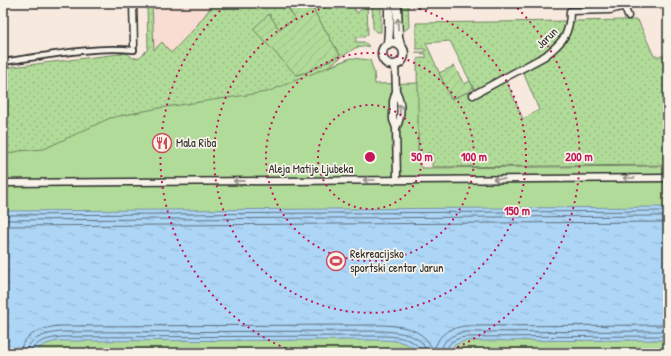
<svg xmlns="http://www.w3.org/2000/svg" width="671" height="356" font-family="'Patrick Hand',sans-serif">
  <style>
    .built { fill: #f9dcd2 }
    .grass { fill: url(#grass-dots); stroke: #6e8362 }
    .garden { fill: url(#garden-furrows); stroke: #6e8362 }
    .pitch { fill: #b1db98; stroke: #6e8362 }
    .water { fill: url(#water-ripples); stroke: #7891a5 }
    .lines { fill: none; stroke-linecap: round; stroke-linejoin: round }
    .shore { stroke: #5f6f7c; stroke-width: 1 }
    .pedestrian-casing { stroke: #2b2b2b; stroke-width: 8 }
    .minor-casing { stroke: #2b2b2b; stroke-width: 9 }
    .tertiary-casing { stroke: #2b2b2b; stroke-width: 11 }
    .pedestrian { stroke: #f7f3e8; stroke-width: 4.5 }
    .minor { stroke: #f7f3e8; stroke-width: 6 }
    .tertiary { stroke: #f7f3e8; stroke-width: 8 }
    .oneway { stroke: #918f8a }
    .ring { fill: none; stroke: #c2185b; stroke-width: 2; stroke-dasharray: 2 4 }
    .labels { text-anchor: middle; stroke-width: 3.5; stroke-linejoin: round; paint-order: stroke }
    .street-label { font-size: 12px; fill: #2b2b2b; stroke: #f7f3e8 }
    .poi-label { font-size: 12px; fill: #2b2b2b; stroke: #f7f3e8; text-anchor: start }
    .centre { fill: #c2185b; stroke: #f7f3e8; stroke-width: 2 }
    .ring-label { font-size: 12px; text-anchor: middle; font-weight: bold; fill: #c2185b; stroke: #f7f3e8; stroke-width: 3.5; stroke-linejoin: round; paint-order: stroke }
  </style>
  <defs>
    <pattern id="grass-dots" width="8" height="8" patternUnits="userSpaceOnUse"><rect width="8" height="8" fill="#b1db98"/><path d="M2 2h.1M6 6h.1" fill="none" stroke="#98bc83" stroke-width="1.8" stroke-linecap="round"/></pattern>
    <pattern id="garden-furrows" width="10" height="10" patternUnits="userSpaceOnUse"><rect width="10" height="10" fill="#b1db98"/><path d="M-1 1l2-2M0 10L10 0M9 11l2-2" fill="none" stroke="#98bc83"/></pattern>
    <pattern id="water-ripples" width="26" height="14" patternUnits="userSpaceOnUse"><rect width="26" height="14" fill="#acd5f6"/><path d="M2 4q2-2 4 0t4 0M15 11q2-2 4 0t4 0" fill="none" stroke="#94b7d3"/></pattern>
  </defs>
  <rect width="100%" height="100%" fill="#f8e9de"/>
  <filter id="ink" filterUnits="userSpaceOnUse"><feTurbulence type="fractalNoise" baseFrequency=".025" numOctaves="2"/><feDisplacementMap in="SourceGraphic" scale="8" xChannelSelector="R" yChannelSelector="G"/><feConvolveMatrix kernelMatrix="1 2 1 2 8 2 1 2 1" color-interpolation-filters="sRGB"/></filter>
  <g filter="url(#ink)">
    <path class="built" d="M152,3h62l-19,25 -24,25 -17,-3z"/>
    <path class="grass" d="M147,3h5l2,47 8,-8 9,11 24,-25 19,-25h71l10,16 -16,10 -10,-15 28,61 10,-3 33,-17 -31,-52h43l5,10 7,-7 -1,-3h4l1,31 -4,3h-8v5h8l5,4 -14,2 -28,19 24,-9 -2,15 -346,97v-102l124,-15 6,5 7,-1 8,-8z
      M372,3h9v29h-5l-3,-4z
      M402,3h6l1,24 -5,4 -3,-12z
      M625,20h13l16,36h14v109l-236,2v-14h-5l-1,2 -8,1 -1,-97 9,-2v-3l-10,-1v-1h9v-3h-9v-26l152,-2 -5,14 -16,18 -71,37 -2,-1 -24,-48 -24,2 25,56 17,-7 4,7 34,-19 17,39 16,-9 -16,-38c21,-12 44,-26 50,-51z"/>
    <path class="garden" d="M285,3h24l31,52 -33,17 -11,3 -43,-46 16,-15 10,15 16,-10z
      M454,66l10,18 6,-3 4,8 -2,-1 -4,4 -17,7 -12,-26z"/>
    <path class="pitch" d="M351,58l19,2 4,12 1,12 43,-1v80l4,5 246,-2v187h-665v-198l16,-4 25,-2 66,-31 49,-10 108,-16z"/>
    <path class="water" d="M668,207v133l-203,1c-7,2 -13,4 -16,12h-31c-9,-12 -22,-12 -36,-13l-321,1c-10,1 -20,3 -26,12h-32v-142z"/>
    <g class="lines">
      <path class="shore" d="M3,215l665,-4
        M3,220l665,-4
        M3,226l665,-4
        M20,353c1,-19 25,-26 40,-27l323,-1c16,1 31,2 43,14 3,3 4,7 7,10 3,-2 3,-5 5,-8 5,-10 16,-13 26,-15l204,-1
        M26,353c1,-15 22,-20 35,-21l321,-1c15,1 43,3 44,22
        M31,353c2,-12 20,-15 30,-16l321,-1c12,0 37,2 39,17
        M441,353c1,-14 11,-18 23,-21l204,-1
        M446,353c1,-11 9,-14 19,-16l203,-1"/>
      <defs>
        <path id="pedestrian" d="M3,62c43,-6 88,-16 131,-12"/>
        <path id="minor" d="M133,3l1,42
          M623,3l5,13
          M395,64l1,27 -3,10v19l3,8 1,51
          M473,95l72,-39c18,-14 25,-22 25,-45l40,-1 15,-4
          M396,128c6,-10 6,-27 0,-37
          M3,183l665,-5"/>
        <path id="tertiary" d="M397,3l1,33 2,9
          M382 54a11 11 0 1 1 22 0a11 11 0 1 1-22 0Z
          M388,45l1,-15v-27"/>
      </defs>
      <use href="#pedestrian" class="pedestrian-casing"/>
      <use href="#minor" class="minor-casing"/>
      <use href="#tertiary" class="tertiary-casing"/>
      <use href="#pedestrian" class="pedestrian"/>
      <use href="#minor" class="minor"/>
      <use href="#tertiary" class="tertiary"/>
    </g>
    <defs><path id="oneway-shaft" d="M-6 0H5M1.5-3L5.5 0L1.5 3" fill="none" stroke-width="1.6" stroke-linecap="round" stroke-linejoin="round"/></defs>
    <g class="oneway">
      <use href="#oneway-shaft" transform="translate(398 24) rotate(-91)"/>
      <use href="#oneway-shaft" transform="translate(400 110) rotate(-90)"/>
      <use href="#oneway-shaft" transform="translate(629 178) rotate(180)"/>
      <use href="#oneway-shaft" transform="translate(499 179) rotate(180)"/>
      <use href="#oneway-shaft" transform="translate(369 180) rotate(180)"/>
      <use href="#oneway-shaft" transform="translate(239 181) rotate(179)"/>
    </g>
  </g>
  <g class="ring">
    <circle cx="370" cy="157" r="52"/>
    <circle cx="370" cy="157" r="104"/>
    <path d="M396 3A156 156 0 1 1 344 3"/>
    <path d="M297 353A209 209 0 0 1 227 4M513 4A209 209 0 0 1 443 353"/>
  </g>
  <defs>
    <symbol id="restaurant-ring" viewBox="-11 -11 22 22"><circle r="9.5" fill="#f7f3e8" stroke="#d1495b" stroke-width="1.5"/><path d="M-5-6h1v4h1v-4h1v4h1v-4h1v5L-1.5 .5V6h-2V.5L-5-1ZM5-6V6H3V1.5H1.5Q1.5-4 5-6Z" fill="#d1495b"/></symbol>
    <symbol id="stadium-ring" viewBox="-11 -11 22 22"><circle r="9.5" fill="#f7f3e8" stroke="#d1495b" stroke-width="1.5"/><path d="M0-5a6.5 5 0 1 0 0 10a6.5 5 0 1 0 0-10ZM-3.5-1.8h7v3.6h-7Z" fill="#d1495b"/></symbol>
  </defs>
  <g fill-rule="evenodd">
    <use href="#restaurant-ring" x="151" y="132" width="22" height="22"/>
    <use href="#stadium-ring" x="325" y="250" width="22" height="22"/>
  </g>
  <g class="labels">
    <g class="street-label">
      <text transform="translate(547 38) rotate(-45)" y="4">Jarun</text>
      <text x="311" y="173">Aleja Matije Ljubeka</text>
    </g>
    <g class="poi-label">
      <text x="176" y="147">Mala Riba</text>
      <text x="350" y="258">Rekreacijsko<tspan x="350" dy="14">sportski centar Jarun</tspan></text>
    </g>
  </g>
  <circle cx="370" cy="157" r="6" class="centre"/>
  <g class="ring-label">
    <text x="422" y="161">50 m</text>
    <text x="474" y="161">100 m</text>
    <text x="579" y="161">200 m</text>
    <text x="517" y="215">150 m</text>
  </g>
  <rect width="671" height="356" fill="none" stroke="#f7f3e8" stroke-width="16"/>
  <rect x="8" y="8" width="655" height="340" fill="none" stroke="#2b2b2b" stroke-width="1.5" filter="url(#ink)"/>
</svg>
